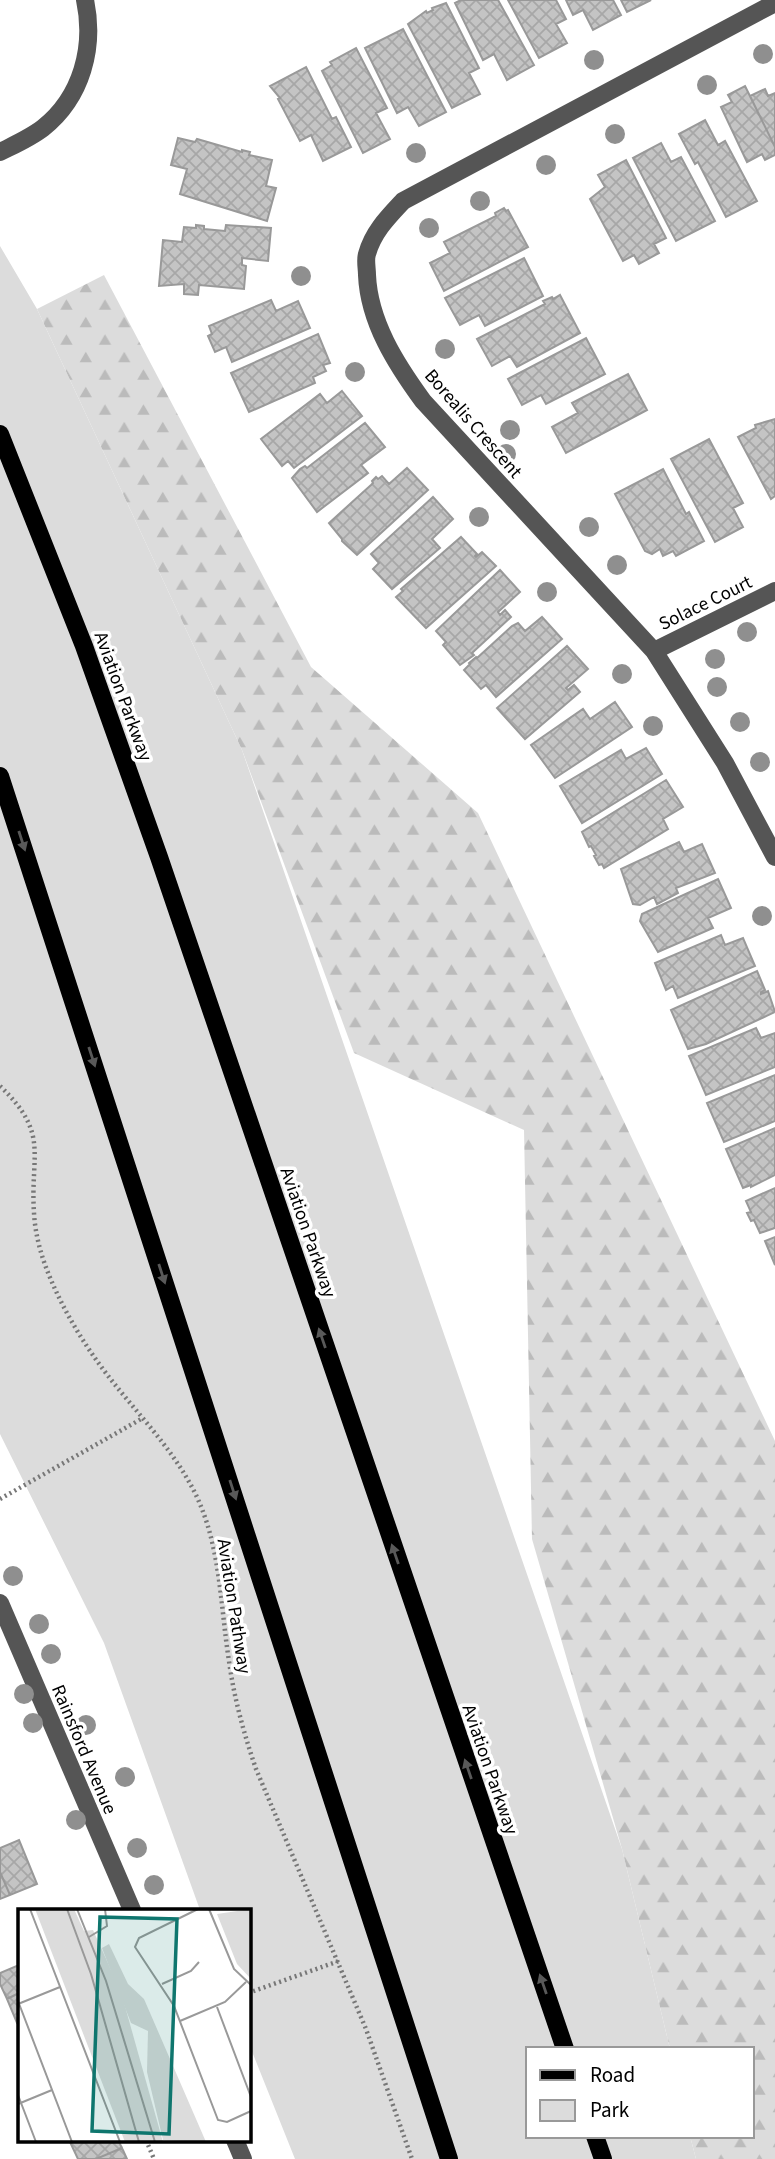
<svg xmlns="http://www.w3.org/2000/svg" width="775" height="2159" viewBox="0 0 775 2159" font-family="'Source Sans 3',sans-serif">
<defs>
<pattern id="forest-firs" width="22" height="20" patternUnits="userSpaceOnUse" patternTransform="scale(1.75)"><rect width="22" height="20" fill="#dcdcdc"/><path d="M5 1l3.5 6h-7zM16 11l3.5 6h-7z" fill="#bbb"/></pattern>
<pattern id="building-cross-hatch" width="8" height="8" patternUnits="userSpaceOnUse" patternTransform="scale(1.75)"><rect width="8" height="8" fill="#c4c4c4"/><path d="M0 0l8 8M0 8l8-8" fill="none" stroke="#a7a7a7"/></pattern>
</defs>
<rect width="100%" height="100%" fill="#fff"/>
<!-- green -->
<path fill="#dcdcdc" d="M0,246L37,309L242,750L622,1849L670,2049H528V2136H690L696,2159H295L249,2044L248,1910H200L104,1643L0,1434Z"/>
<!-- forest -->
<path fill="url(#forest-firs)" d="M104,275L311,667L478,813L775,1441V2159H696L690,2136H752V2049H670L622,1849L532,1539L524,1130L354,1053L242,750L37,309Z"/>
<!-- building -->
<path fill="url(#building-cross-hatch)" stroke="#999" stroke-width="2" d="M461,0H498L534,65L507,80L494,54L483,60L455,3Z
M508,0H556L566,19L556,24L567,43L539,58Z
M566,0H613L621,15L593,30L583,10L573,15Z
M621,0H651L627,12Z
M446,3L479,68L469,73L480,94L452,108L408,24L426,11L427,13L433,10L432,8Z
M403,29L446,112L419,126L408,107L397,113L365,48Z
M356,48L387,108L376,113L390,139L363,153L322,71L332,65L330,62Z
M306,67L332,119L336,117L351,147L323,161L311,135L300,141L278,99L280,98L270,86Z
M745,86L775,147V155L765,160L762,154L747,162L721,107L732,102L728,95Z
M765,89L768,96L775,93V147L750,96Z
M705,120L718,145L725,141L757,201L726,217L698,162L695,164L679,134Z
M178,138L195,142L197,139L242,152V150L250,152L249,155L272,160L266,186L276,188L267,221L180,194L187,169L171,165Z
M661,143L671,162L681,157L715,221L676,241L633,158Z
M626,160L666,238L654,244L659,253L639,264L634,255L623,261L590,199L605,187L598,175Z
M504,208L506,211L508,210L528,247L444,291L430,263L450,253L444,242L496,216L495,213Z
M196,225L204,226V229L225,231L226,225L271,228L268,261L242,258V265L246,266L244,289L199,285L198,295L184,294V284L159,286L163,240L182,242L184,227L196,228Z
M524,258L543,296L485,326L479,315L460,325L445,298Z
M560,295L580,333L517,367L510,356L492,366L477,339L545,304L543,301L552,297L553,299Z
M271,300L276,311L298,301L310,328L232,362L226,347L215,352L208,336L212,334L209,326Z
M318,334L330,363L323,365L326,371L313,377L315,383L249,412L231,373Z
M586,338L605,374L546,404L541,395L522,405L508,379Z
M628,374L647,410L566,453L552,427L578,413L572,403Z
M342,391L362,416L294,468L288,461L282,466L261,439L320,394L327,403Z
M775,419V496L771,499L738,437L756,428L755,425Z
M365,423L385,447L361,465L368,473L317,512L292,478L300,469L305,466L307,468Z
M709,439L743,503L733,508L743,527L715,542L671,459Z
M407,468L428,490L357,555L342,541V539L329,523L371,485L373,483L372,481L376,477L378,479L382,476L389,484Z
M663,469L686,514L689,512L704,541L676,556L673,551L663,556L660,549L652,554L645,551L615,494Z
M433,497L453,519L432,539L440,548L392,589L373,569L379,563L371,554Z
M461,537L477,554L475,556L476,557L482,552L496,566L426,628L396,597L403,591L401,589Z
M500,570L520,592L498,612L500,615L505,610L511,617L472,653L474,655L460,665L443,645L446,642L436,631Z
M542,617L562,639L496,697L486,685L481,689L464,670L470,664L469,663L476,657L477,658L512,626L518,623L525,631Z
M567,646L588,669L566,688L568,690L574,685L580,692L525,739L497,708Z
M615,702L632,727L555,778L531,745L583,709L590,719Z
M646,748L662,774L582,823L560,786L621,750L626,759Z
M666,780L683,807L663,819L668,829L604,868L602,864L599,865L594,856L596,855L591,846L589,847L582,832Z
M679,842L684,852L702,844L715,873L676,888L678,893L657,904L654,897L640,905L633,904L621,869Z
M718,879L731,908L708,918L713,928L658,952L640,921L642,914Z
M721,935L725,945L743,938L755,966L678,998L673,986L666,990L655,963Z
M757,971L765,990L761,992V994L768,991L775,1012L706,1044L688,1049L671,1010Z
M756,1028L761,1038L775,1033V1067L706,1095L689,1056Z
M775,1075V1121L724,1142L707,1103Z
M775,1128V1175L751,1187V1185L743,1188L726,1149Z
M775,1188V1228L760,1233L754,1220L751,1221L747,1213L751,1212L746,1201Z
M775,1237V1265L765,1241Z
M19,1840L37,1884L10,1895L0,1872V1848Z
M0,1872L10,1895L0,1899Z
M19,1965V1993L7,1999L0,1984V1973Z
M19,1993V2022L17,2023L7,1999Z
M75,2140H118L122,2148L96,2159H78L70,2142Z
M122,2148L127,2159H96Z"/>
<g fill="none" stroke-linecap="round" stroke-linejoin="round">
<!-- path -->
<path stroke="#777" stroke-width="4.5" stroke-dasharray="2 3.5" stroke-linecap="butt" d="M0,1086C50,1134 30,1153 34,1213C35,1232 40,1252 47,1270C64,1314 91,1356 121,1392C148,1425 177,1456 196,1495C221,1548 220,1604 229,1661C234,1698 244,1734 256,1769L366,2029L412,2159
M0,1499L143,1418
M248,1993L339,1961
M146,2140L154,2159"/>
<!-- minor -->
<path stroke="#555" stroke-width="18" d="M775,3L403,201C388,217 373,232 367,254C365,260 367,268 367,275C369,322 396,364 423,401L654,651L725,763L775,857
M0,152C14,145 30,138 43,128C82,97 95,47 85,0
M654,651L775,591
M0,1603L132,1910
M235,2140L243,2159"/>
<!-- major -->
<path stroke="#000" stroke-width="18" d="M0,434L84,646L159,857L565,2049
M0,776L449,2159
M595,2136L603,2159"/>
</g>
<!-- trees -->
<g fill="#8f8f8f">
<circle cx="763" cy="54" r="10"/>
<circle cx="594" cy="60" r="10"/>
<circle cx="707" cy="85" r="10"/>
<circle cx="615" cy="134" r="10"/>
<circle cx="416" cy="153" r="10"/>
<circle cx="546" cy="165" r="10"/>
<circle cx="480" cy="201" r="10"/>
<circle cx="429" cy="228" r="10"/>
<circle cx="301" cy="276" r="10"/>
<circle cx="445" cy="349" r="10"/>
<circle cx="355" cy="372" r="10"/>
<circle cx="510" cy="430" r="10"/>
<circle cx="506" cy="454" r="10"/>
<circle cx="479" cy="517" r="10"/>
<circle cx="589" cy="527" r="10"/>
<circle cx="617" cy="565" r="10"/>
<circle cx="547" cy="592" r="10"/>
<circle cx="747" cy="632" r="10"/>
<circle cx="715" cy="659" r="10"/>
<circle cx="622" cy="674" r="10"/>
<circle cx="717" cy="687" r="10"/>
<circle cx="740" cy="722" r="10"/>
<circle cx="653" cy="726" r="10"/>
<circle cx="760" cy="762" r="10"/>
<circle cx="762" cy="916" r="10"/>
<circle cx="13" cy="1576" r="10"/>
<circle cx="39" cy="1624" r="10"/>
<circle cx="51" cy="1654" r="10"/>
<circle cx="24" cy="1694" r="10"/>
<circle cx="33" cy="1723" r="10"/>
<circle cx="86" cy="1725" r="10"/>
<circle cx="125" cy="1777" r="10"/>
<circle cx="76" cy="1820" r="10"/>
<circle cx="137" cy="1848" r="10"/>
<circle cx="154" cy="1885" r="10"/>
</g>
<!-- one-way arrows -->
<defs><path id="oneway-solid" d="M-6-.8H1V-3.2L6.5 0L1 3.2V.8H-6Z" transform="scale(1.75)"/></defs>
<g fill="#595959">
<use href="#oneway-solid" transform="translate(22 841) rotate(72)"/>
<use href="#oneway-solid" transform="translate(92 1057) rotate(72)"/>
<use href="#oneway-solid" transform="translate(162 1274) rotate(72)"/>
<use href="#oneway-solid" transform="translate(322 1338) rotate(-109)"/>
<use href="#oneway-solid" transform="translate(233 1490) rotate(72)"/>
<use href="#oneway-solid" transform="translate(395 1554) rotate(-109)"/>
<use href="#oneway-solid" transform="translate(468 1769) rotate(-109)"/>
<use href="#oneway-solid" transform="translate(543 1984) rotate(-109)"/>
</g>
<g text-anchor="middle" stroke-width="7" stroke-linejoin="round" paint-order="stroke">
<!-- street labels -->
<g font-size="19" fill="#000" stroke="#fff">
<text transform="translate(474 423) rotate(49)" y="7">Borealis Crescent</text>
<text transform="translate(705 602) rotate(-26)" y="7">Solace Court</text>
<text transform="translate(124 696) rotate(70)" y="7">Aviation Parkway</text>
<text transform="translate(309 1232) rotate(71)" y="7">Aviation Parkway</text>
<text transform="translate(235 1606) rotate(81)" y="7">Aviation Pathway</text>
<text transform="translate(85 1749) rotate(67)" y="7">Rainsford Avenue</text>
<text transform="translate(491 1769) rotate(71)" y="7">Aviation Parkway</text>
</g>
</g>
<!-- overview -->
<g transform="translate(18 1909)">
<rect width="233" height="233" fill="#fff"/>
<path d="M17,0H56L66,22L75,21L103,83L145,233H107ZM233,0V70L219,55L199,5Z" fill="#dcdcdc"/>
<path d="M91,35L110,75L126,90L188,233L145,231L129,163L130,122L113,114L84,39Z" fill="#dcdcdc"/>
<path fill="none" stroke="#999" stroke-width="2" d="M12,0L102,233M49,0L73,65L121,233M59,0L88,72L137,233M180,0L121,29L117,38L156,97L200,211L209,213L233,202M191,0L216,60L233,76M71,28L89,17L87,0M144,75L173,62L181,53M0,92L54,233M0,95L42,78M199,98L233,188M162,112L207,93L228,73M0,186L18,233M0,195L34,181"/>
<path fill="#0f766e" fill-opacity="0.15" stroke="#0f766e" stroke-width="3.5" d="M82,8L159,10L151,225L74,222Z"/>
<rect width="233" height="233" fill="none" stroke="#000" stroke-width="3.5"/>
</g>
<!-- legend -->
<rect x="526" y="2047" width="228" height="91" fill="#ffffff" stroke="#999999" stroke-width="2"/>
<rect x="540" y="2070" width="35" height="10" fill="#000000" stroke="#999999" stroke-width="2"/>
<text x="590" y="2082" font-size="21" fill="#000000">Road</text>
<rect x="540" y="2100" width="35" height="21" fill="#dcdcdc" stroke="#999999" stroke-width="2"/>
<text x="590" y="2117" font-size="21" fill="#000000">Park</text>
</svg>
